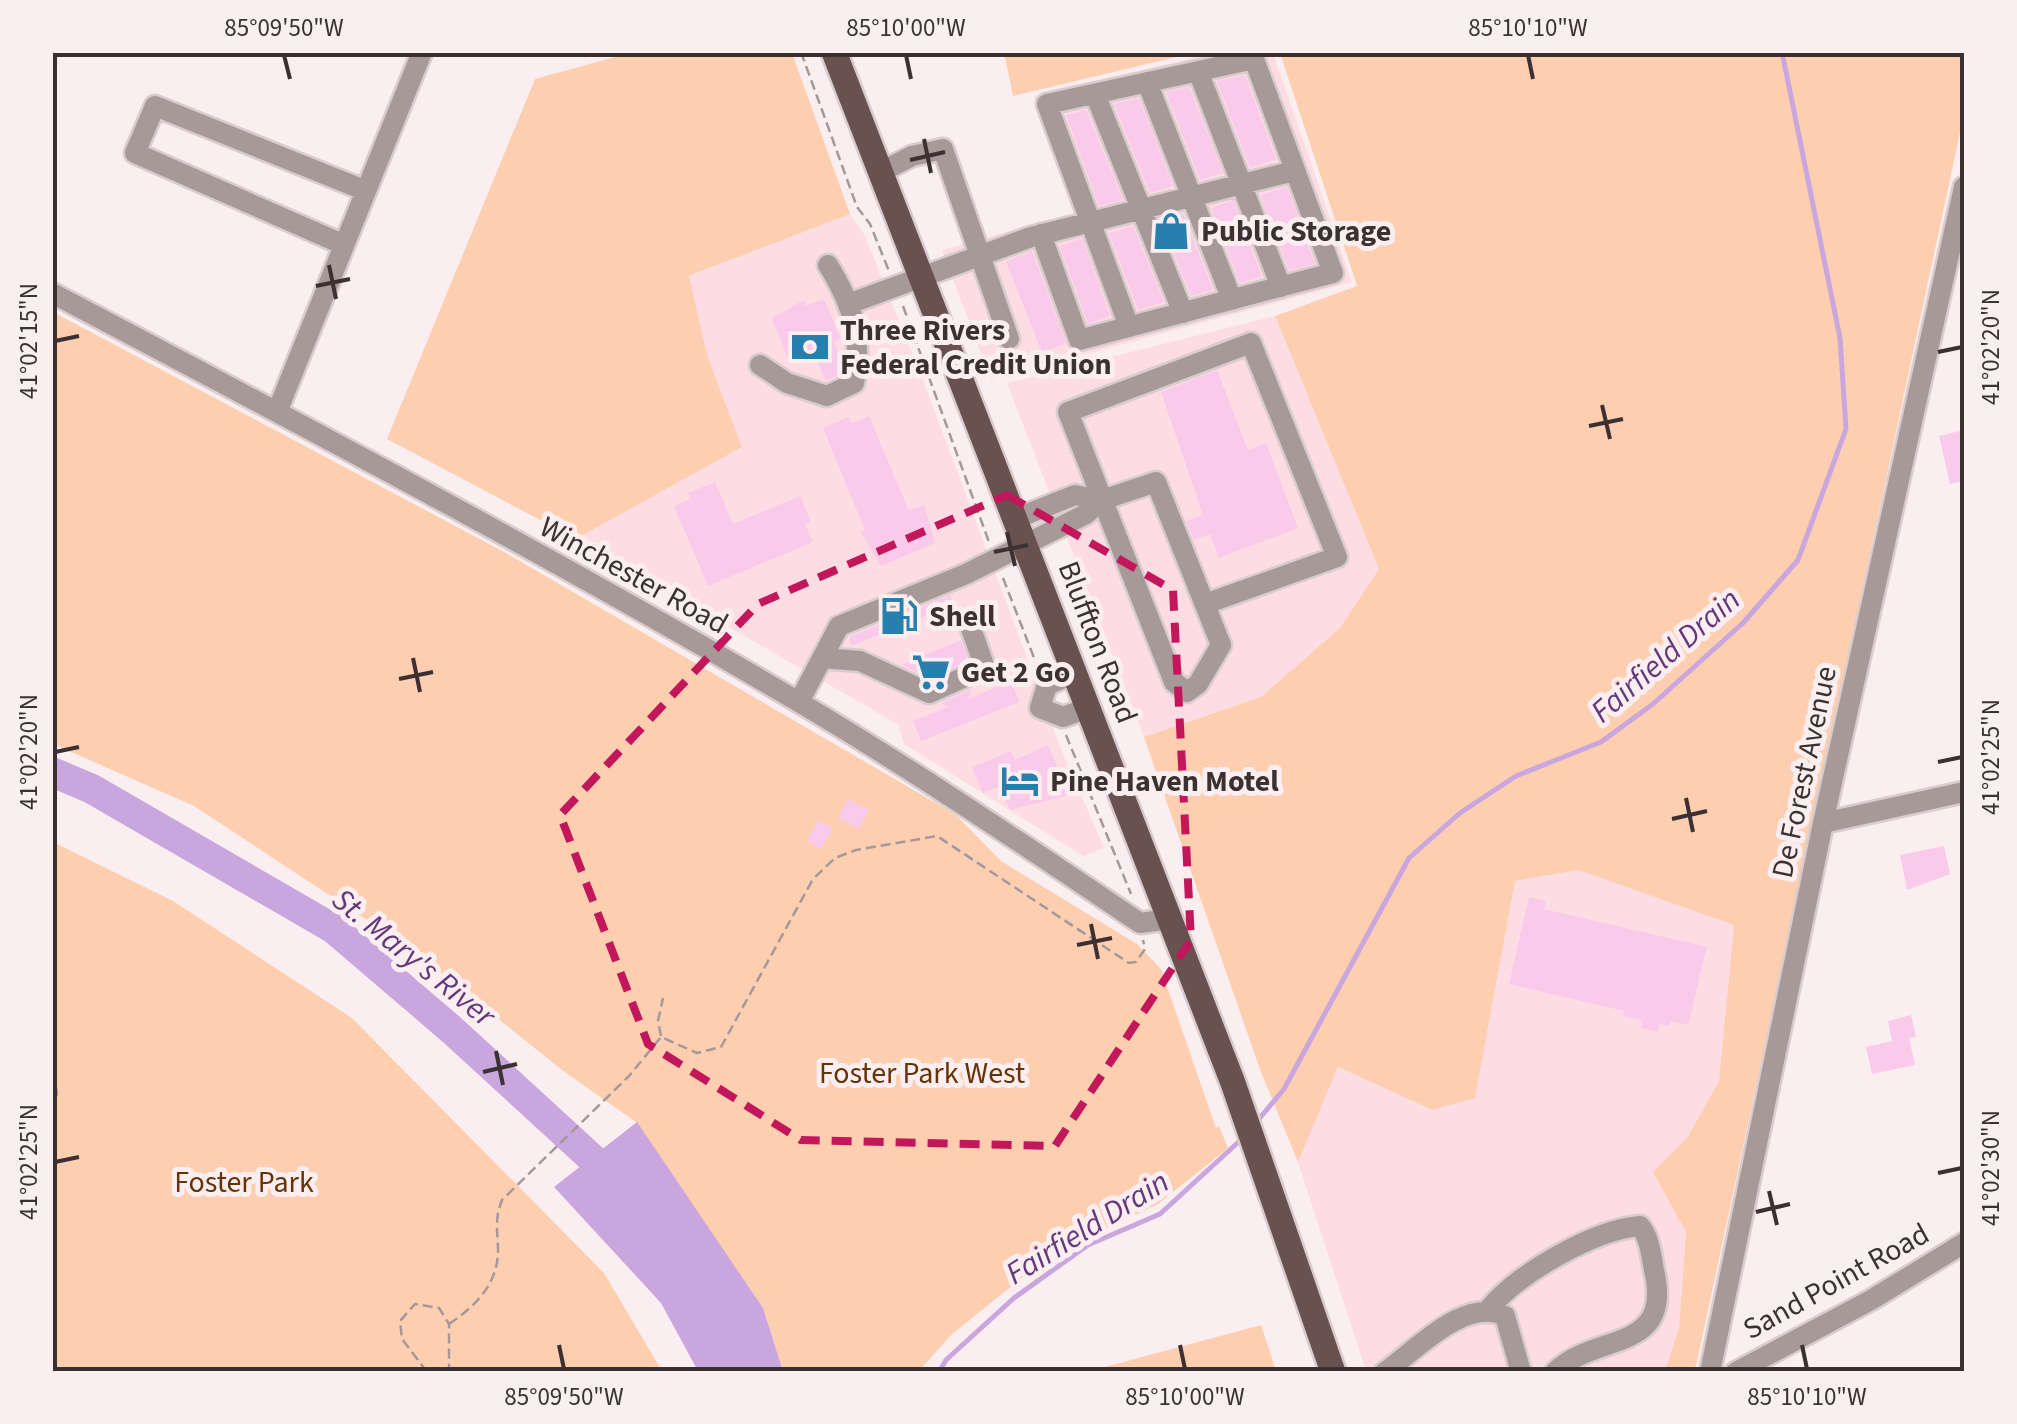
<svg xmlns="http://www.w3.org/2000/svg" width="2017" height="1424" viewBox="0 0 2017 1424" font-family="'Source Sans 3',sans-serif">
<rect width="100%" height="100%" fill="#fbeef0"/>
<!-- built -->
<path fill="#fddce3" d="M1213,53H1273L1352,282L991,380L942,250L1074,213L1034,96Z
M850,214L865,236L923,380L1061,749L1104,848L1083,856L904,744L899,725L576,539L742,447L707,355L688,277Z
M1275,316L1379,569L1340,628L1261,697L1144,737L1007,383Z
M1578,870L1734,925L1719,1081L1687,1138L1653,1172L1686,1231L1679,1328L1665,1371H1366L1298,1162L1338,1067L1431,1110L1475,1098L1515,881Z"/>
<!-- green -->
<path fill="#fdcfb0" d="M633,52L792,53L850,214L689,276L707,355L742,447L576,539L387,439L535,79Z
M1004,52H1193V53L1013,96Z
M1280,53H1964V114L1695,1371H1665L1679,1328L1686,1232L1653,1172L1687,1138L1719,1081L1734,925L1578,870L1515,881L1475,1098L1432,1110L1338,1067L1298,1162L1261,1072L1144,737L1261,697L1340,628L1379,569L1275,316L1357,286Z
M53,312L504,552L955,814L1001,861L1137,944L1161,969L1216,1128L1219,1126L1228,1148L1158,1204L1095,1234L1023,1277L951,1335L919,1371H783L763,1308L636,1122L562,1070L411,949L194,806L53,744Z
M53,842L173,901L352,1018L604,1273L662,1371H53Z
M1261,1325L1276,1371H1090Z"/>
<!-- water -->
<path fill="#c9a6dd" d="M637,1122L763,1308L783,1371H698L661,1303L554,1187Z"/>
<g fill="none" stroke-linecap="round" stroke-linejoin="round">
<!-- stream -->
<path stroke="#c9a6dd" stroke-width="5" d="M1254,1125L1284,1089L1409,858L1460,813L1516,776L1601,742L1653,704L1743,623L1798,560L1846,429L1840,338L1782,52
M939,1372L946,1360L1014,1298L1088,1245L1160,1214L1244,1137"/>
<!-- river -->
<path stroke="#c9a6dd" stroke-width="30" d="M52,772L92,789L334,929L452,1030L621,1185"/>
</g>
<!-- building -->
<path fill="#facaeb" d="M1245,75L1276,159L1250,168L1217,81Z
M1189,87L1223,173L1200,180L1166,92Z
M1139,98L1173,186L1150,193L1114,104Z
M1086,110L1123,200L1099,206L1066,115Z
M1287,187L1315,264L1289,270L1260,195Z
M1233,200L1262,277L1240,283L1211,208Z
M1183,213L1213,290L1191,296L1161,221Z
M1133,226L1164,302L1138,310L1109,233Z
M1082,238L1110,316L1088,324L1060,246Z
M1032,251L1066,343L1042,353L1006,261Z
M824,299L841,339L834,342L843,364L841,374L826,381L813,352L789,361L772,318L804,300L806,306Z
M1217,370L1248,450L1266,443L1298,528L1219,558L1210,534L1194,540L1186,521L1203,515L1161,392Z
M869,416L909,511L924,505L935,543L881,566L861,532L865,530L823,428L849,417L852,423Z
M1964,430V481L1950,484L1939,436Z
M715,482L733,524L800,496L811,522L805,524L813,542L708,586L674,506L691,499L688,493Z
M950,595L954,604L852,646L849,637Z
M961,640L968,661L929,678L902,665Z
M1011,681L1019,702L921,741L913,721L948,707L941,703L972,689L968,699Z
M1048,745L1069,795L1010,810L1000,786L983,793L972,767L1011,751L1015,760Z
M848,799L869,810L859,829L838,818Z
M818,820L833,828L821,849L807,841Z
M1944,846L1950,874L1907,890L1900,855Z
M1529,897L1546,901L1544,909L1707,947L1688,1025L1670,1021L1669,1026L1660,1024L1658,1032L1641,1028L1643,1020L1623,1016L1624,1011L1509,984Z
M1911,1015L1916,1037L1909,1038L1915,1065L1872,1074L1866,1047L1892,1041L1888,1021Z"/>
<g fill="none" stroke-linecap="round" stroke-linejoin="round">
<!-- minor casing -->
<g stroke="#d9ccce" stroke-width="25">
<path id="minor" d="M1198,71L1281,287
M1147,82L1232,300
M1095,94L1183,313
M879,173L912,156L943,149L1009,339
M1041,234L1079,340C1163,318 1248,295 1333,273L1254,59L1047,104L1129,327
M342,244L135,153L155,106L364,190
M52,293C302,425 553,557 797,701C914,770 1027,847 1140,923L1171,919
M851,303L1031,237L1294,171
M760,365L787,383L827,396L854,383C863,336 852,304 828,265
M277,412L422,52
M1102,500L1156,482L1221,645L1198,684L1187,692L1174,682L1068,412L1251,343L1337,557L1205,604
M822,658L860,661L929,693L985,668L968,620
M1075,673L1047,685L1040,708L1063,717L1088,708
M799,702L839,626L966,574L1086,514L1102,500L1075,495L1015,519
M1823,823L1964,792
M1488,1310C1517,1274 1593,1230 1640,1226C1650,1238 1651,1255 1654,1270C1674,1354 1595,1332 1555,1372
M1385,1372C1415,1351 1465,1296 1505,1316L1521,1372
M1710,1372L1823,823L1964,187
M1736,1372L1871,1300L1964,1243"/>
</g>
<!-- major casing -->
<g stroke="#d9ccce" stroke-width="30">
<path id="major" d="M834,52L1233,1083L1333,1372"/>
</g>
<!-- path -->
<path stroke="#a5989b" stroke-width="2.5" stroke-dasharray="10 5" stroke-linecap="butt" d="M801,52L857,207L870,224L889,271
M903,306L989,542
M1003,578L1038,668
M1066,735L1131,894
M661,1036L658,1021L663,998
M52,1071L57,1093L52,1119
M449,1324C477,1305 499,1283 498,1247C497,1228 495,1218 502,1200L629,1076L661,1037L697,1053L721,1047L813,879L835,858L856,850L937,836L1129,963L1136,962L1145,949L1143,940
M427,1372L402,1339L400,1321L415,1304L439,1308L449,1324V1372"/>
<!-- minor -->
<use href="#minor" stroke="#a79997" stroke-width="20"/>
<!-- major -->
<use href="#major" stroke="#68514e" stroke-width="25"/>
</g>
<!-- marked area -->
<path fill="none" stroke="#c2185b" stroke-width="8" stroke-dasharray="20 12" stroke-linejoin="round" d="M1007,495L1173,590L1191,940L1055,1146L801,1140L648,1044L560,815L758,604Z"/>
<!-- ticks -->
<path fill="none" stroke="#3c3033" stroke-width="4" d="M284,55L290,79M906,55L911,79M1528,55L1533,79M924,139L931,173M910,160L945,152M329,265L336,299M316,286L350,279M55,341L79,336M1938,352L1962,347M1602,405L1610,439M1589,426L1623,419M1007,532L1015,566M994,552L1028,545M413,658L420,692M399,679L433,672M55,752L79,747M1938,762L1962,757M1686,798L1693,832M1672,819L1707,811M1091,924L1098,959M1077,945L1112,938M496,1051L503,1085M483,1072L517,1064M55,1162L79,1157M1938,1173L1962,1168M1769,1191L1777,1225M1756,1212L1790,1204M559,1345L564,1369M1180,1345L1185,1369M1802,1345L1807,1369"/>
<!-- icons -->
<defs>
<g id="shop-bare" transform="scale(3)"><path d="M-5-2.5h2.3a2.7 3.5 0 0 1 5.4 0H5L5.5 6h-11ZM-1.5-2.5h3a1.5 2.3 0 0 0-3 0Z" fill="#277fae" stroke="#fbeef0" stroke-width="2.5" paint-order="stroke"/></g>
<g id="bank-bare" transform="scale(3)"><path d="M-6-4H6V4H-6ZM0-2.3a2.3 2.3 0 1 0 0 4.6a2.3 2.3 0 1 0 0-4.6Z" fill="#277fae" stroke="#fbeef0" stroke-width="2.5" paint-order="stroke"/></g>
<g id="fuel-bare" transform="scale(3)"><path d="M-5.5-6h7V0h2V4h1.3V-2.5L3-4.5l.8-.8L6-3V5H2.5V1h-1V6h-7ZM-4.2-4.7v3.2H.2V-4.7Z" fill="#277fae" stroke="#fbeef0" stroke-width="2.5" paint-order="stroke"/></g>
<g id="supermarket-bare" transform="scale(3)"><path d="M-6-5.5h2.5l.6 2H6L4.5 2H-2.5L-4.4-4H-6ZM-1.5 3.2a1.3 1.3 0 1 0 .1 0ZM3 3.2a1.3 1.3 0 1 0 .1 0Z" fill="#277fae" stroke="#fbeef0" stroke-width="2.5" paint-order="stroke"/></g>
<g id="hotel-bare" transform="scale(3)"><path d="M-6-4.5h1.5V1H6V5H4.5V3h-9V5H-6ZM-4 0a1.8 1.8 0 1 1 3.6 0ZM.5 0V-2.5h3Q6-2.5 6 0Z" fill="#277fae" stroke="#fbeef0" stroke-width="2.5" paint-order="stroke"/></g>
</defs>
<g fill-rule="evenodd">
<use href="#shop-bare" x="1171" y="231"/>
<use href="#bank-bare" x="810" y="347"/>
<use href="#fuel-bare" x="899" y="616"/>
<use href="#supermarket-bare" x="931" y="672"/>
<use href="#hotel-bare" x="1020" y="781"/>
</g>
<g text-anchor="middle" stroke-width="10" stroke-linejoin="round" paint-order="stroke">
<!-- poi labels -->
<g font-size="30" font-weight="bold" fill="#3c3033" stroke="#fbeef0" text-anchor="start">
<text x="1201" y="241">Public Storage</text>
<text x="840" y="340">Three Rivers<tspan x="840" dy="34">Federal Credit Union</tspan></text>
<text x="929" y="626">Shell</text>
<text x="961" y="682">Get 2 Go</text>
<text x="1050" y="791">Pine Haven Motel</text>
</g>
<!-- street labels -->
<g font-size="30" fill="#3c3033" stroke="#fbeef0">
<text transform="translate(634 575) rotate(29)" y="10">Winchester Road</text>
<text transform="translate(1098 642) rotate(69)" y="10">Bluffton Road</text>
<text transform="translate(1804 772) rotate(-78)" y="10">De Forest Avenue</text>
<text transform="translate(1836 1281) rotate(-29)" y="10">Sand Point Road</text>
</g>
<!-- park labels -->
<g font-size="30" fill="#673305" stroke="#fbeef0">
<text x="922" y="1083">Foster Park West</text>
<text x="244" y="1192">Foster Park</text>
</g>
<!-- water labels -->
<g font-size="32" font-style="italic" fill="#64397b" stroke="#fbeef0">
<text transform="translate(1665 655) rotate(-41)" y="11">Fairfield Drain</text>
<text transform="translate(414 957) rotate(39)" y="11">St. Mary's River</text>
<text transform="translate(1087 1227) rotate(-32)" y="11">Fairfield Drain</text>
</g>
</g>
<!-- border -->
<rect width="2017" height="1424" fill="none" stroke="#fbeef0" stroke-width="110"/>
<rect x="55" y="55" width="1907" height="1314" fill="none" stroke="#3c3033" stroke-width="4"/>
<g font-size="25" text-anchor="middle" fill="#3c3033">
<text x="284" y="36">85°09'50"W</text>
<text x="906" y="36">85°10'00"W</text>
<text x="1528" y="36">85°10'10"W</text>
<text transform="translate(28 341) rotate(-90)" y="9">41°02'15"N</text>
<text transform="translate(1990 347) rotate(-90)" y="9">41°02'20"N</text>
<text transform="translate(28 752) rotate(-90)" y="9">41°02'20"N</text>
<text transform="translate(1990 757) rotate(-90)" y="9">41°02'25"N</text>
<text transform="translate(28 1162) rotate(-90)" y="9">41°02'25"N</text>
<text transform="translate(1990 1168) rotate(-90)" y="9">41°02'30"N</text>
<text x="564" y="1405">85°09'50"W</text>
<text x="1185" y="1405">85°10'00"W</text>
<text x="1807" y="1405">85°10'10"W</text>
</g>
</svg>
